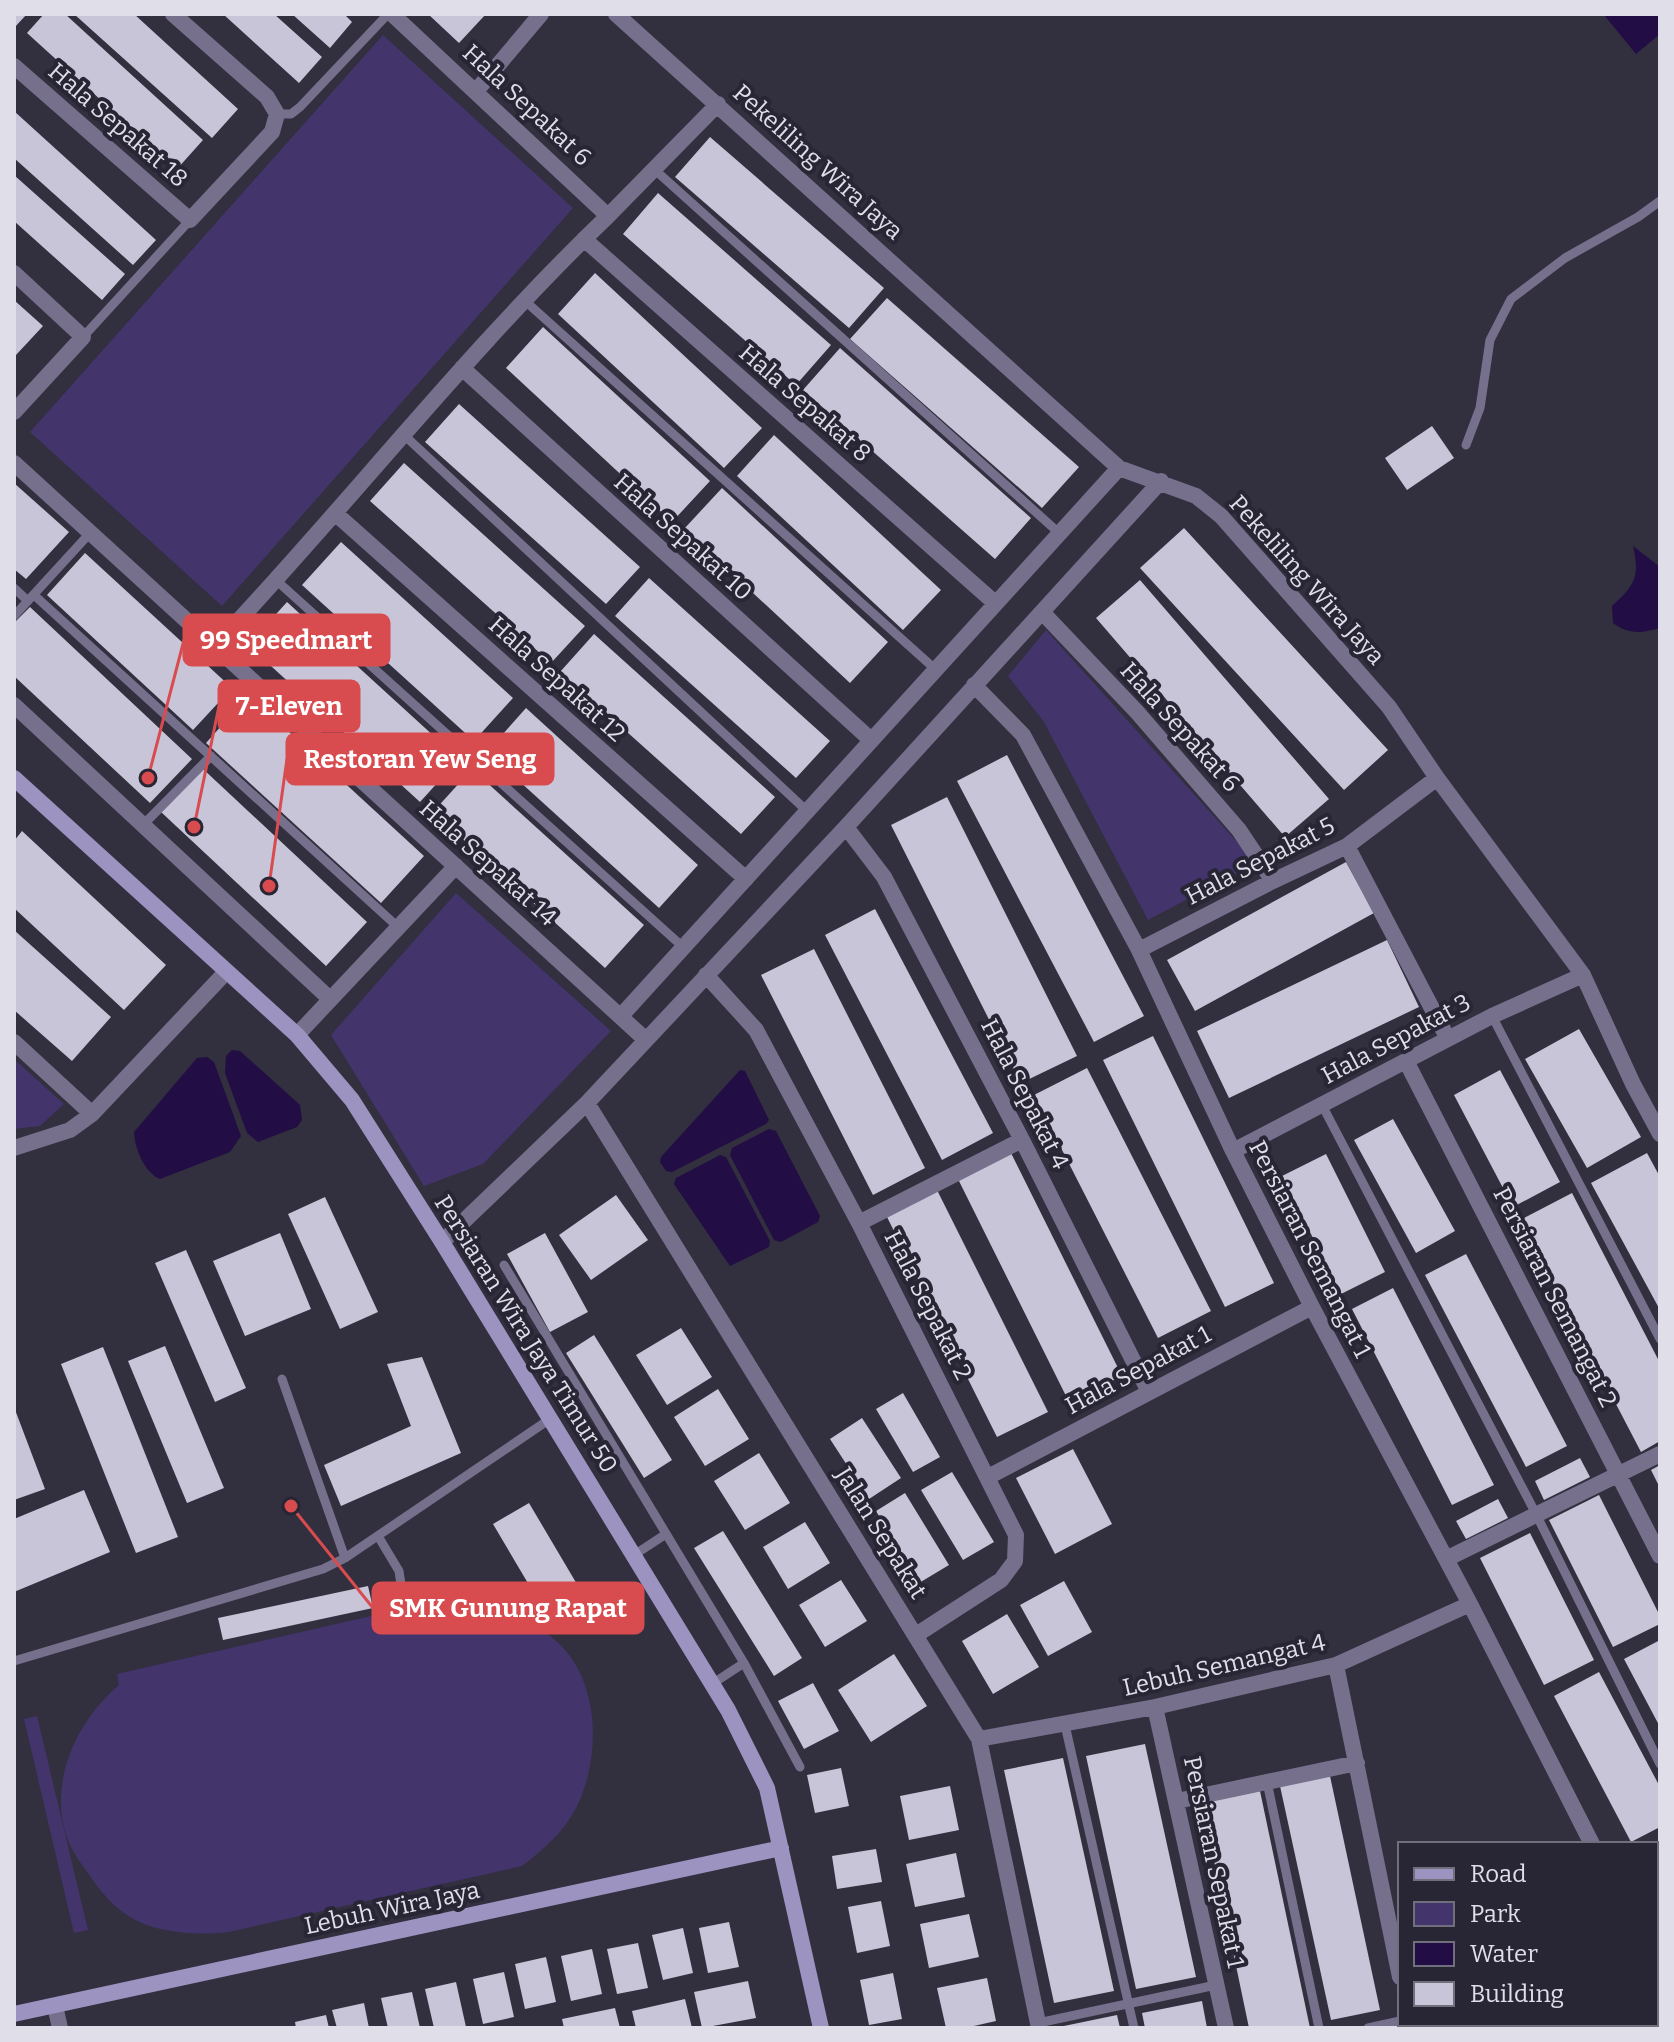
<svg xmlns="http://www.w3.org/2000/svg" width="1674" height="2042" viewBox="0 0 1674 2042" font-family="Bitter,serif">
<rect width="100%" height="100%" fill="#322f3f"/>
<!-- green -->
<path fill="#44346c" d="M383,35L573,208L222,606L30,432Z
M1046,630L1256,863L1148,920L1044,722L1008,676Z
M456,893L611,1031L483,1164L424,1186L331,1035Z
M14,1059L64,1104L40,1126L14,1129Z
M511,1584L518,1613C536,1626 556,1637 570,1656C600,1697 599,1763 576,1808C564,1832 543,1850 522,1866L229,1932C200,1935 172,1934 144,1924C120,1914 104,1897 90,1876C83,1866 75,1856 70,1845C45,1788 75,1722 119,1685L117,1674Z
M37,1716L88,1930L74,1933L24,1719Z"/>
<!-- water -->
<path fill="#220d45" d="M1660,14V34L1636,54L1604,15Z
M1633,546L1660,567V628C1642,633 1629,635 1613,623L1612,606C1635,585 1640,577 1633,546Z
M232,1050L240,1051L300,1105L302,1120L297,1127L258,1142L247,1133L225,1073L226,1056Z
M207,1057L214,1062L241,1136L230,1152L160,1179C144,1172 135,1149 134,1132L197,1058Z
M740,1070L745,1071L769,1120L766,1124L672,1172L666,1171L660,1162L661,1157Z
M769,1129L776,1131L820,1216L818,1222L781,1242L774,1240L730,1155L732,1148Z
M720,1155L726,1157L770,1241L769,1247L730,1266L674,1184L676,1178Z"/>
<!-- building -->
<path fill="#c9c5d9" d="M14,14H27L14,28Z
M44,14H65L203,140L177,169L27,33Z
M74,14H134L238,109L212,138Z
M223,14H274L322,57L299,83Z
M292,14H344L352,22L330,48Z
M428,14H486L459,43Z
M14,111L156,240L133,265L14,158Z
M710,137L884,288L849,328L675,177Z
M14,175L125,274L102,300L14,221Z
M658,193L831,345L796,385L623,234Z
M595,273L762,428L724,468L558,314Z
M887,298L1079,467L1042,508L850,339Z
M14,300L43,326L16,355L14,354Z
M543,327L710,481L672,522L506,368Z
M840,348L1031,518L995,559L803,390Z
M459,404L640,567L606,604L425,442Z
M1432,426L1454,458L1407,490L1385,458Z
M774,435L941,590L903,630L737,476Z
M404,463L585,626L551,663L370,501Z
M14,483L69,532L26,579L14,569Z
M722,488L888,642L850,683L684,529Z
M1184,528L1388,750L1344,790L1140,568Z
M341,542L513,698L474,741L302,585Z
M85,553L232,688L193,730L47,595Z
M649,578L830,741L796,778L615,616Z
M1140,580L1329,799L1285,837L1096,618Z
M287,602L459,759L420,802L248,645Z
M30,607L192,759L150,803L14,676V623Z
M594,634L775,797L741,834L560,672Z
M249,695L424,856L381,903L206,743Z
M526,708L698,865L659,908L487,752Z
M1007,755L1144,1016L1094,1042L957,781Z
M202,768L367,922L326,966L161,812Z
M472,769L644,925L605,968L433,812Z
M947,797L1077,1056L1021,1083L891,825Z
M22,831L166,965L124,1010L14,908V841Z
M1346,862L1374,913L1195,1011L1167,960Z
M875,909L993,1133L942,1160L825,935Z
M14,930L111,1017L72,1061L14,1010Z
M1387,940L1419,1007L1229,1098L1197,1031Z
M814,949L925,1168L873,1195L761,975Z
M1579,1029L1641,1137L1587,1168L1525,1059Z
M1153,1036L1274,1283L1225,1307L1103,1060Z
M1087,1068L1211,1311L1158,1338L1034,1095Z
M1500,1070L1560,1182L1513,1207L1454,1095Z
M1393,1119L1455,1231L1416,1253L1354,1140Z
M1011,1153L1122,1376L1069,1402L958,1179Z
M1647,1153L1660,1177V1310L1591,1183Z
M1326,1154L1385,1272L1341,1294L1282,1176Z
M936,1188L1048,1412L997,1437L885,1213Z
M1572,1193L1660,1363V1441L1641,1452L1520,1220Z
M616,1195L648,1240L591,1280L559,1235Z
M325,1197L378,1312L340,1329L288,1214Z
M280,1233L311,1309L245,1336L213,1261Z
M545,1233L588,1312L550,1332L507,1254Z
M186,1250L246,1388L215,1402L155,1263Z
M1466,1254L1567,1446L1526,1467L1425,1275Z
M1393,1288L1494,1485L1452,1505L1352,1309Z
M681,1328L712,1377L667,1405L636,1355Z
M594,1335L672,1460L644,1478L566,1353Z
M165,1346L224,1488L187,1503L128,1361Z
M103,1347L178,1537L136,1553L61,1364Z
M422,1357L461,1453L341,1506L324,1465L411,1426L387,1364Z
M718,1389L749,1439L705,1466L674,1417Z
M903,1393L940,1457L913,1472L876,1409Z
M14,1407L45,1489L14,1500Z
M862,1418L901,1478L869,1499L830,1439Z
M1073,1449L1112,1524L1055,1554L1016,1478Z
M759,1453L790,1503L745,1530L714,1481Z
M1580,1458L1590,1477L1544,1500L1535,1481Z
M1660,1465V1488L1651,1470Z
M952,1472L994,1542L963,1560L921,1490Z
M84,1490L110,1552L14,1592V1519Z
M905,1493L949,1565L919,1583L876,1511Z
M1599,1495L1660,1616V1624L1613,1647L1549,1520Z
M1498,1499L1508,1518L1466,1539L1456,1521Z
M529,1503L581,1591L545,1612L493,1524Z
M805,1522L830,1563L788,1589L763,1547Z
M723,1531L802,1658L774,1676L694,1548Z
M1530,1533L1594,1660L1544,1685L1480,1558Z
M841,1580L867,1621L825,1647L799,1605Z
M1064,1581L1092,1632L1048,1656L1020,1605Z
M368,1586L373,1608L223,1640L218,1618Z
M1007,1614L1039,1667L993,1694L962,1641Z
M1660,1640V1727L1624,1659Z
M894,1654L927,1706L871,1742L838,1690Z
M1599,1672L1660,1787V1827L1631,1842L1554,1696Z
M813,1683L839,1731L804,1749L778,1701Z
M1145,1744L1196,1977L1136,1989L1086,1756Z
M1063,1758L1114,1991L1054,2003L1004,1770Z
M841,1768L849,1806L815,1813L807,1775Z
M1330,1776L1380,2010L1331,2020L1280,1786Z
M950,1786L959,1830L909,1840L900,1796Z
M1260,1791L1310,2028H1249L1202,1803Z
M876,1849L882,1882L837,1889L832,1856Z
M956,1853L965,1897L915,1907L906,1864Z
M881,1901L890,1946L857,1953L848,1907Z
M969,1914L979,1957L929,1968L920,1924Z
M729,1922L739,1967L708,1973L699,1928Z
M683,1928L693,1973L663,1980L652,1935Z
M638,1943L648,1988L617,1994L607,1949Z
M592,1949L602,1994L571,2001L561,1956Z
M546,1957L556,2002L525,2009L515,1964Z
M504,1972L514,2017L483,2024L473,1979Z
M893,1973L902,2019L869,2025L860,1980Z
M987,1978L996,2021L965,2028H946L937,1988Z
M748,1981L756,2018L702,2028L694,1992Z
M456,1982L466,2027L434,2028L425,1989Z
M412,1992L420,2028H388L381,1998Z
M685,1999L692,2028H636L632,2011Z
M1202,2001L1207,2028H1145L1142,2013Z
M364,2003L369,2028H337L332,2010Z
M615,2008L620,2028H564L562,2019Z
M326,2015L329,2028H296L295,2022Z
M1117,2015L1120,2028H1059V2027Z"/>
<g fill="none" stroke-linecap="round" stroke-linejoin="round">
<!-- lane -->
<path stroke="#76708c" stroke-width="9" d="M277,114H291L300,107L388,14
M655,170L1059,533
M524,300L935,669
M83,337L190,220
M404,435L807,811
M1466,445L1480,408L1490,340L1511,299L1565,258L1638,217L1660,201
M277,581L683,947
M14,588L28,601
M34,595L399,928
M14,616L90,533
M143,825L211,756
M1492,1016L1660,1339
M1322,1105L1536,1514L1660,1764
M504,1265L744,1663L800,1767
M282,1379L345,1558
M378,1536L399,1571L402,1591
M634,1555L666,1534
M14,1661L323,1569L345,1558L550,1419
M712,1684L744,1663
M1065,1725L1134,2028
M1267,1782L1319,2028
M1038,2023L1216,1985
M1368,2028L1400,2021"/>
<!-- street -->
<path stroke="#76708c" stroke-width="16" d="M616,14L1119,468L1196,496L1221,516L1389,707L1437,778L1583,975L1633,1084L1660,1134
M14,66L190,220L272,132L277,114L267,97L173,14
M477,90L541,14
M608,216L718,104
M584,239L995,603
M14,273L83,337L14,412
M462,368L871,740
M14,463L646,1040
M336,514L746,879
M1043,613L1137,712L1239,830L1273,881
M215,646C348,505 468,350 608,216L392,14
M974,685L1023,735L1139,950L1233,1151L1312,1307L1470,1604L1592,1844
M14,705L330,999
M846,827L884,877L1022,1140L1149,1392
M1347,846L1448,1039
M1139,950L1273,881L1347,846L1437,778
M706,975L756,1030L859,1223L1016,1535L1015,1561L1001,1580L916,1635
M621,1016L1119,468
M297,1035L456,866
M14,1042L92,1114
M1406,1061L1660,1556
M587,1103L979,1739L1039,2028
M14,1148L70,1130L92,1114L226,972
M1233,1151L1492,1016L1583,975
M859,1223L1022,1140
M442,1242L587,1103L846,827L1161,481
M988,1477L1312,1307
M1446,1559L1660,1454
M1336,1665L1400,1977
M1155,1707L1226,2028
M979,1739L1155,1707L1336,1665L1470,1604
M1177,1801L1357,1763
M1656,1877L1660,1875
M1656,1991L1660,1989
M55,2006L60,2028
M1409,2024L1410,2028
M1576,2028L1585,2024"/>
<!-- secondary -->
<path stroke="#9c93c0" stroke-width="16" d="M14,778L297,1035L352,1100L442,1242L728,1710L767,1788L821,2028
M14,2014L781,1848"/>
</g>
<g text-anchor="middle" stroke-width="8" stroke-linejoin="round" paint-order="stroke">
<!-- street labels -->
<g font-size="24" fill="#e0dee9" stroke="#282535">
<text transform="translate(527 105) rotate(43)" y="8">Hala Sepakat 6</text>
<text transform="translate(118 125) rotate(41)" y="8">Hala Sepakat 18</text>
<text transform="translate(818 162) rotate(42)" y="8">Pekeliling Wira Jaya</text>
<text transform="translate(805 403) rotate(41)" y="8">Hala Sepakat 8</text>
<text transform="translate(683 537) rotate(42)" y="8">Hala Sepakat 10</text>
<text transform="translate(1307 580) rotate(48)" y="8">Pekeliling Wira Jaya</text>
<text transform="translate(557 679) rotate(42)" y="8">Hala Sepakat 12</text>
<text transform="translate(1180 727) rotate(48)" y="8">Hala Sepakat 6</text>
<text transform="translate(1260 861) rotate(-27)" y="8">Hala Sepakat 5</text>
<text transform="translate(488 863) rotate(42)" y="8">Hala Sepakat 14</text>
<text transform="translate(1396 1039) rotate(-28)" y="8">Hala Sepakat 3</text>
<text transform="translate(1025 1094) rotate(63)" y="8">Hala Sepakat 4</text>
<text transform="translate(1310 1249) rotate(63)" y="8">Persiaran Semangat 1</text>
<text transform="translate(1555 1297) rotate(63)" y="8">Persiaran Semangat 2</text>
<text transform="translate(928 1305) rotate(63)" y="8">Hala Sepakat 2</text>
<text transform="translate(526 1334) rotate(58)" y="8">Persiaran Wira Jaya Timur 50</text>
<text transform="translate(1138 1370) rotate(-28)" y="8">Hala Sepakat 1</text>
<text transform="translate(881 1533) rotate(58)" y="8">Jalan Sepakat</text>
<text transform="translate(1224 1665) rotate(-13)" y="8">Lebuh Semangat 4</text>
<text transform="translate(1214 1862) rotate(78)" y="8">Persiaran Sepakat 1</text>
<text transform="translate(392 1908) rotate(-12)" y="8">Lebuh Wira Jaya</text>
</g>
</g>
<!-- callouts -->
<path fill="none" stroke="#d84c4f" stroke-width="3" d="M148 778L184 640M194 827L219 706M269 886L287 759M291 1506L373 1608"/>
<g fill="#d84c4f" stroke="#282535" stroke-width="3">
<circle cx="148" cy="778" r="8"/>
<circle cx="194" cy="827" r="8"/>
<circle cx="269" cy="886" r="8"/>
<circle cx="291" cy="1506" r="8"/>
</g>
<g fill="#d84c4f" stroke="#d84c4f" stroke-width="3">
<rect x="184" y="615" width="205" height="50" rx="8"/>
<rect x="219" y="681" width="140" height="50" rx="8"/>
<rect x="287" y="734" width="266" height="50" rx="8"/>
<rect x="373" y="1583" width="270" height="50" rx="8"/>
</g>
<g font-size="26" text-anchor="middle" font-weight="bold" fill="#fff">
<text x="286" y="649">99 Speedmart</text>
<text x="289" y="715">7-Eleven</text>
<text x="420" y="768">Restoran Yew Seng</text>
<text x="508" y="1617">SMK Gunung Rapat</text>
</g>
<!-- border -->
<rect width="1674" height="2042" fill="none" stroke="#e0dee9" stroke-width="32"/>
<!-- legend -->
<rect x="1398" y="1842" width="260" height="184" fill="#282535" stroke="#726f7d" stroke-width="2"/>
<rect x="1414" y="1868" width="40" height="12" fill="#9c93c0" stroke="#726f7d" stroke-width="2"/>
<text x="1470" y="1882" font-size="24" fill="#e0dee9">Road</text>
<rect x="1414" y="1902" width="40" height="24" fill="#44346c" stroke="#726f7d" stroke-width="2"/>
<text x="1470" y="1922" font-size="24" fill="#e0dee9">Park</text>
<rect x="1414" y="1942" width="40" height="24" fill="#220d45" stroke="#726f7d" stroke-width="2"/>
<text x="1470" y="1962" font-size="24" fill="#e0dee9">Water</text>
<rect x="1414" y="1982" width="40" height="24" fill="#c9c5d9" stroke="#726f7d" stroke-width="2"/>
<text x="1470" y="2002" font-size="24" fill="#e0dee9">Building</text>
</svg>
